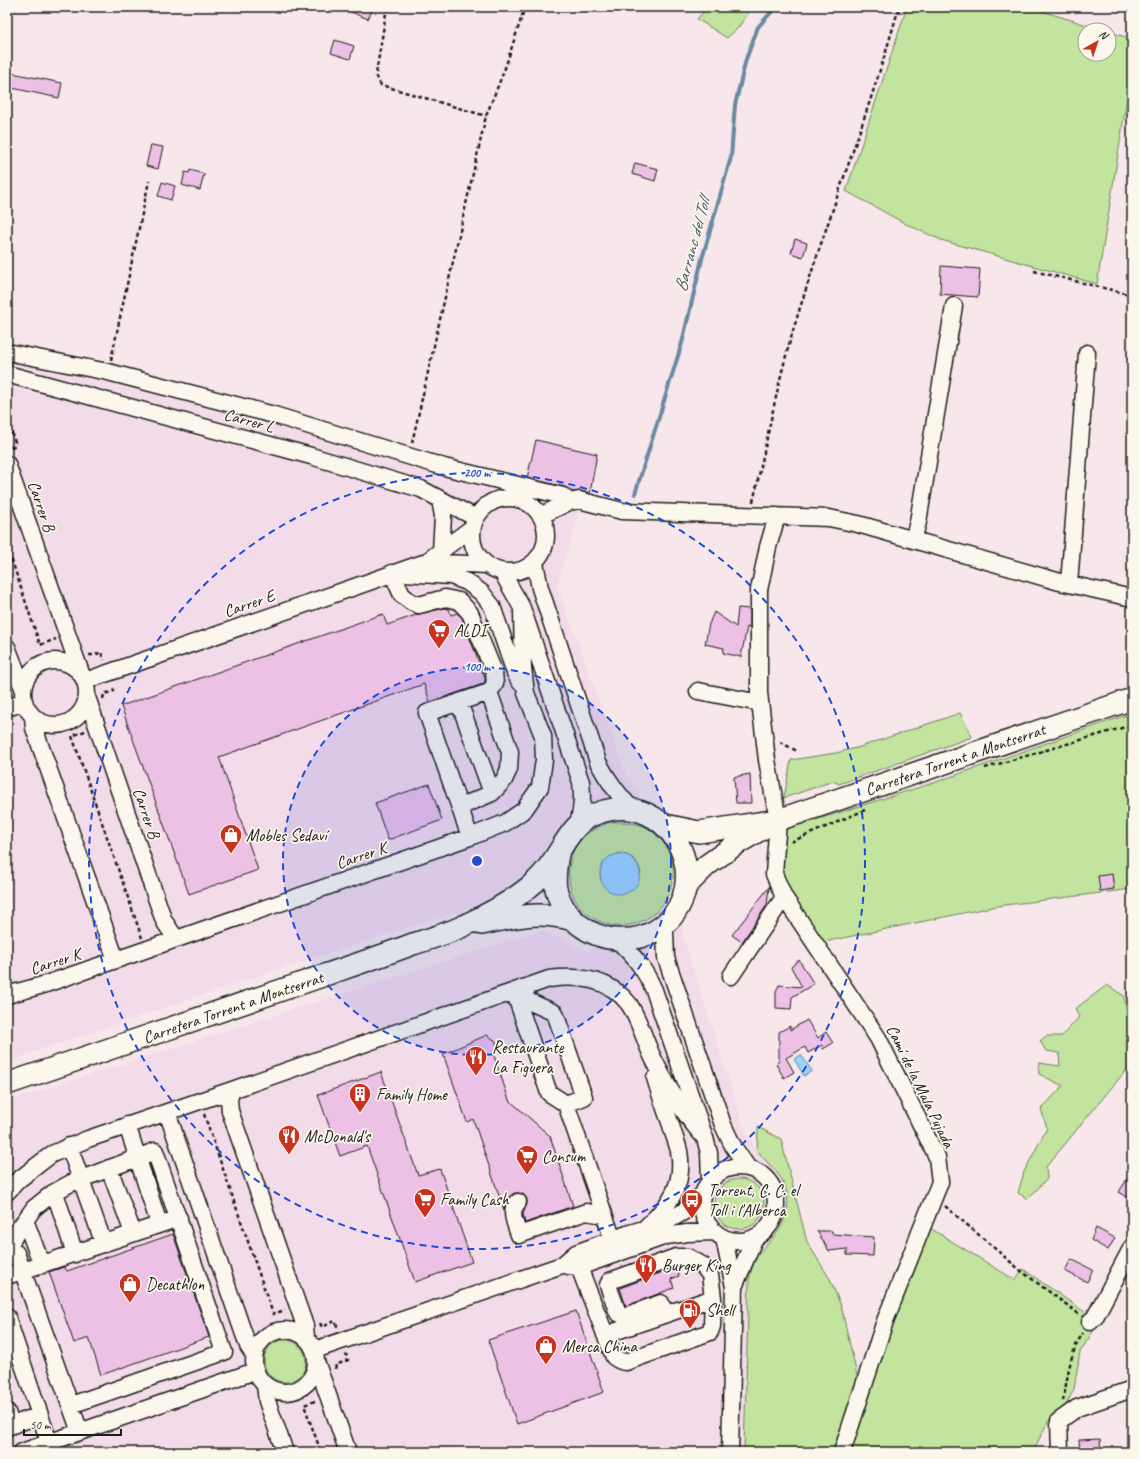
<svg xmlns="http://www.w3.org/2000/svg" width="1139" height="1459" viewBox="0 0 1139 1459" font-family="Caveat,sans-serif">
<rect width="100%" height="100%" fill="#f7e6ea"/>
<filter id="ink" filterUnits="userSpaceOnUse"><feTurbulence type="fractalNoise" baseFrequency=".025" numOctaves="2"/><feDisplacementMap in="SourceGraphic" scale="8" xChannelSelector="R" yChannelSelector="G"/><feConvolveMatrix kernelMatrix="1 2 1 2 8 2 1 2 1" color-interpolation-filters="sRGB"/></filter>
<g filter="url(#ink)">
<!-- built -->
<path fill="#f4dbe9" d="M7,345L418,454L589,496L581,505L557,586L627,776L641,797L622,804L598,809L508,896L270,972L39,1050L7,1062Z
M682,907L683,937L742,1121L747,1134L757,1150L780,1177L785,1186L787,1195L788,1204L786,1217L782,1227L764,1247L749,1279L744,1452H7V1103L14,1099L542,930L588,951Z"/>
<!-- green -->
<path fill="#c2e49e" stroke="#6f805d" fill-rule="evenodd" d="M708,7H752L738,28L727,38L697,19Z
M907,7H1029L1103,30H1085V54H1109V32L1132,39V68L1097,284L941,240L906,224L846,191Z
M960,713L972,737L839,784L833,781L784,798L791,760L836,753L860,747Z
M1132,713V889L997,906L819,943L782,887L779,867L784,830L936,782Z
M611,822C623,822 636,822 647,828C689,853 678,915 630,925C613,929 596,922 583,910C565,892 564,860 580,840C588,831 600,826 611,822ZM619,853C632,855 639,861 641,874L601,880L600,873L601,867Z
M1107,985L1124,996L1132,1045V1063L1046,1167L1047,1179L1028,1199L1018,1193L1024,1172L1047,1128L1041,1109L1063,1086L1039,1074V1063L1060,1066L1059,1053L1046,1051L1040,1041L1046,1036H1062L1079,1017L1075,1009Z
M758,1127L781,1139L807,1242L830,1279L841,1306L859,1384L835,1452H744L749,1279C751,1273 752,1265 756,1259C760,1250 767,1245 773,1238C788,1221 793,1198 781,1178C774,1168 764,1160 757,1150Z
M714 1204a25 25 0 1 1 50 0a25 25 0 1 1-50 0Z
M930,1228L1015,1280L1023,1269L1099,1322L1080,1352L1074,1389L1065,1407L1047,1423L1033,1452H846L902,1291Z
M264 1361a21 21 0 1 1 42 0a21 21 0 1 1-42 0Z"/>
<!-- water -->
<path fill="#9bd2fa" stroke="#6889a1" d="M600 874a20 20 0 1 1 40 0a20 20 0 1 1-40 0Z
M801,1055L812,1071L804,1076L794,1059Z"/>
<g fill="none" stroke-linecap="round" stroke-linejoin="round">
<!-- stream -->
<path stroke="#6889a1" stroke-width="4" d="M635,494L682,343L702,259L731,157L735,105L746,59L758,27L776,7"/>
</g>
<!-- building -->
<path fill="#edc0e6" stroke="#1c1c1c" d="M339,7H374L368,19Z
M335,40L354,46L350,59L331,53Z
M7,72L62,83L59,98L7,87Z
M151,145L163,147L158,169L146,166Z
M635,163L658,169L655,181L632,174Z
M190,170L204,174L200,190L182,185L185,172L189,173Z
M162,182L175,186L171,200L158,196Z
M795,239L807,243L803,257L791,253Z
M941,266L980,269L978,297L940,294Z
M536,440L597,454L590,493L581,491L572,492L565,487L527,478Z
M445,608L449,609L451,615L457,613L462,618L485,678V681L483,684L430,702L424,684L219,757L258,870L189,894L121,706L383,614L387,625L419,614Z
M738,608L750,609V628L747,627L741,657L723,653L724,648L705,644L709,624L714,612L736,627Z
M750,774L751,803H736L734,777Z
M429,784L442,820L388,840L375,803Z
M1112,874L1114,889L1100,891L1098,876Z
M769,887L767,905L742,942L732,935Z
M799,960L814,984L792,997L791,1009L776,1008V991L779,985L802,987L791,967Z
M807,1020L818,1038L826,1032L833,1043L823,1049L822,1045L808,1053L805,1047L786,1058L794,1072L784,1078L776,1064L779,1061V1032L790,1026V1030Z
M487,1035L496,1041L497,1047L493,1053L509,1100L550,1136L573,1206L525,1223L523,1214L527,1204V1199L523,1194L519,1193H514L510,1196L506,1202L504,1210L473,1119L467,1122L443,1054Z
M381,1072L418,1175L440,1169L472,1262L415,1282L367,1146L340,1156L318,1095Z
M1132,1171V1200L1119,1192Z
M1096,1228L1115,1238L1108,1250L1091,1240Z
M817,1231H832V1234L874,1237L873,1256L847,1255V1249L829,1251Z
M173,1234L209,1337L101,1375L89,1338L74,1343L49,1272L64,1267L67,1271Z
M1071,1259L1093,1270L1087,1282L1065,1271Z
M676,1267L679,1276L671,1279L674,1288L626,1306L620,1288Z
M576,1311L604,1392L517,1424L488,1340Z
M1100,1439L1101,1452H1080L1079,1440Z"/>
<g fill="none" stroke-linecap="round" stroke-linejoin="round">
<!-- minor casing -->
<g stroke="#1c1c1c" stroke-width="19">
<path id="minor" d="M7,352L108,372L274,415L444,467L563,496L569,502
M7,374L311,456L421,489L476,518
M7,464L81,673
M472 535a37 37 0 1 1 74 0a37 37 0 1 1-74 0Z
M440,500L443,516L441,551
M542,515L569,502L579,500L622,511L829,518L858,524L1060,582L1132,598
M777,516L768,547L759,590V693L767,760L778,820L774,874L784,897L878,1038L937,1157L940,1182L885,1321L842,1452
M913,540L918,522L954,306
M426,562L487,565
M535,563L540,588L598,762C608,781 618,795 633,810
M502,572L522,608L581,782C583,799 582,808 578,824
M392,573L402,595L411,602L419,605L445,598L459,601L470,613L494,672L495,684L489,692
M404,573L451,576L467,582L482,593L492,606L515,673L520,682
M1069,584L1087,353
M7,647L23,688
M23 693a32 32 0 1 1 64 0a32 32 0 1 1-64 0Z
M85,681L426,562L473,527
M698,691L760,703
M87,697L164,921L176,939
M459,702L492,793
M7,708L24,702
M33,717L34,728L116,960
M460,807L492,793L504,780L509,769L510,752L489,692L427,713L470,837
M667,921L665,932L666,958L723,1125L733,1146L748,1168
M617,940C635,957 644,968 654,990L705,1138L709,1153L710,1181
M731,976L784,897
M522,988L528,1001L555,1013L584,1097L566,1104
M514,991L549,1093L566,1104L613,1240
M7,995L43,985L116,960L470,837L505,823L524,810L540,787L544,760L543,736L526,693L523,668L522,608
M232,1090L229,1099L230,1111L305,1326L306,1337
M167,1112L248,1346L254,1355
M127,1125L159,1224
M69,1146L104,1244
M702 1204a37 37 0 1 1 74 0a37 37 0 1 1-74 0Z
M109,1168L133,1233
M7,1192L17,1181L52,1154L88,1139L232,1090L549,979C579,975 609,978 629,1004C640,1021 645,1042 654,1060C668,1088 684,1115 705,1138
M53,1193L57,1199L75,1254
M518,1202C508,1212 516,1224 519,1235L586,1212L604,1215
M25,1220L42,1265
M647,1226C670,1205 685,1184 679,1151C677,1142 673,1134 671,1125C665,1109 660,1094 655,1078
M724,1238L734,1287L730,1452
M8,1248L16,1253L80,1432
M7,1251L16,1233L34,1208L53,1193L71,1183L155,1151L224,1352L71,1405
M568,1266L579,1267L666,1236L687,1233L715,1232
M579,1267L614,1357C618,1360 621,1362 626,1362L710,1332L712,1326L713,1298L710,1275L702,1265L688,1257H676L610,1281L608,1285L618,1313L625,1316L661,1303L665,1314
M7,1276L179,1218
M734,1287L755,1237
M7,1317L49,1442
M1090,1322L1095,1317L1132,1247
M254 1361a31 31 0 1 1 62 0a31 31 0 1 1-62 0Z
M605,1335L713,1298
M315,1350L562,1265L576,1253L630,1233L664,1223L683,1212L704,1193
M317,1364L348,1452
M265,1385L267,1401L285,1452
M7,1412L11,1425
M7,1427L40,1415
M22,1452L255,1371
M1060,1452L1059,1421L1077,1408L1132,1389"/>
</g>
<!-- major casing -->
<g stroke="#1c1c1c" stroke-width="24">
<path id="major" d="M665,825L699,832L778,820L1132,699
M686,886L707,865L738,843L767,826
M482,924C516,917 538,910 573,920
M7,1084C105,1050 204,1017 302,983C339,970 376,958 413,944C429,939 446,934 461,927C487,915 514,901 535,882C567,854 564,816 614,809C662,803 698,853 683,897C661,958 572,951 556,889C554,877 556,866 558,854"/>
</g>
<!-- path -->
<path stroke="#1c1c1c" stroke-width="2.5" stroke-dasharray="4 3" stroke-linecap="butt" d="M387,7L376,74V77L381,85L486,116
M1034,271L1132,295
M111,360L149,181
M7,419L15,442L14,446L7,448
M412,443L486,116L504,71L525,7
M753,502C766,446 776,389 792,334C825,224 868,117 899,7
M7,546L40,645L56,639
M89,655H95L101,652L104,660
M103,699L104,694L114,691L113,686
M85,731L72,736L142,938
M780,742L797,751
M985,768L1132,725
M791,842L865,810
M204,1114L273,1314L285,1310
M945,1206L1020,1270L1079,1314
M320,1323L322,1327L335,1321L338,1328
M335,1369L336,1365L348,1360L346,1354
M315,1401L304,1405L321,1452
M1063,1401C1068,1377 1069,1354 1083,1333"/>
<!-- minor -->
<use href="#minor" stroke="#fbf7ec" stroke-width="16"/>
<!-- major -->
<use href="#major" stroke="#fbf7ec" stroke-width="21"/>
</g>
</g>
<!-- distance rings -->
<circle cx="477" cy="861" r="194" fill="#1d4ed8" fill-opacity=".12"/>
<g fill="none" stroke="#1d4ed8" stroke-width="2" stroke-dasharray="7 5">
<circle cx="477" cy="861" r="194"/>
<circle cx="477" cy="861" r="388"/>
</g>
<!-- icons -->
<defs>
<g id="supermarket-pin" transform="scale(1.15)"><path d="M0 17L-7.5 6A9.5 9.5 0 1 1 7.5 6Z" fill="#c8321e" stroke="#fbf7ec"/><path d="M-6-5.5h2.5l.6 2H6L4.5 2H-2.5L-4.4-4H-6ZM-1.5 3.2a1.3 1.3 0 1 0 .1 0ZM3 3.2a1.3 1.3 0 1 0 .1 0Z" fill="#fff"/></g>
<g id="shop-pin" transform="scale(1.15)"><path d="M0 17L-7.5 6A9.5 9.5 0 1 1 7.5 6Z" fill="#c8321e" stroke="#fbf7ec"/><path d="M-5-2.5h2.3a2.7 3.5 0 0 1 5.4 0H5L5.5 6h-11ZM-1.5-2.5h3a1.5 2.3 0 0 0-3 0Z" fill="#fff"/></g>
<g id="restaurant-pin" transform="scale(1.15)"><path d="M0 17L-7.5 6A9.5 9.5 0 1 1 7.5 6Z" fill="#c8321e" stroke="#fbf7ec"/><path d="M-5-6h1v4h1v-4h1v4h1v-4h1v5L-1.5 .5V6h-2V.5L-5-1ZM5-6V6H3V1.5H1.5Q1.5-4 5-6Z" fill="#fff"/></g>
<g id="building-pin" transform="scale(1.15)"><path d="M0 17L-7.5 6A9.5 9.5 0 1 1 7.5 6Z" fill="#c8321e" stroke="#fbf7ec"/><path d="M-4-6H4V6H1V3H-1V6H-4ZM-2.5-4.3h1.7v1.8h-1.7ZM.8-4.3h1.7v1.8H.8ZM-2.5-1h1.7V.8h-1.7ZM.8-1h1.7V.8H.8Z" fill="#fff"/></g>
<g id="bus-pin" transform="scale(1.15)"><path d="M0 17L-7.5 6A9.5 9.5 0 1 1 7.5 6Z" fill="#c8321e" stroke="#fbf7ec"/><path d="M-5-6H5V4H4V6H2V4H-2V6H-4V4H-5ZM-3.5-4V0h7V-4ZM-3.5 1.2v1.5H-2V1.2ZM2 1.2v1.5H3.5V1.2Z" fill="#fff"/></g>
<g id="fuel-pin" transform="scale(1.15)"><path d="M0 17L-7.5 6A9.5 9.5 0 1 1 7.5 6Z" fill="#c8321e" stroke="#fbf7ec"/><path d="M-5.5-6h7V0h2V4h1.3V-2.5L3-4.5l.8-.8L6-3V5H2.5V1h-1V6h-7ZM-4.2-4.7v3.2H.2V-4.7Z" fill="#fff"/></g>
</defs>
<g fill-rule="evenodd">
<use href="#supermarket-pin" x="439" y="630"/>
<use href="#shop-pin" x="231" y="835"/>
<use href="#restaurant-pin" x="476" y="1057"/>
<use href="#building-pin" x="360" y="1094"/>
<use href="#restaurant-pin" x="289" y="1136"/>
<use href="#supermarket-pin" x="527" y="1156"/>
<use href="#supermarket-pin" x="425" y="1199"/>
<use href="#bus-pin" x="692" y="1200"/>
<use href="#restaurant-pin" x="646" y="1265"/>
<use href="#shop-pin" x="130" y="1284"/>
<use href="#fuel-pin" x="690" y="1310"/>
<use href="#shop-pin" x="546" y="1346"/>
</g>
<g text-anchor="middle" stroke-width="3.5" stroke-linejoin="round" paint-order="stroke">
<!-- street labels -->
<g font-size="17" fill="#1c1c1c" stroke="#fbf7ec">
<text transform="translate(249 420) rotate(15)" y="6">Carrer L</text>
<text transform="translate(42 506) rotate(71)" y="6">Carrer B</text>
<text transform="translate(249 603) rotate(-19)" y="6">Carrer E</text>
<text transform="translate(955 759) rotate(-19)" y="6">Carretera Torrent a Montserrat</text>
<text transform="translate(147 813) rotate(71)" y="6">Carrer B</text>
<text transform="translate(361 855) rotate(-19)" y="6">Carrer K</text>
<text transform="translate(55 961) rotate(-18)" y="6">Carrer K</text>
<text transform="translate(233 1007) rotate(-19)" y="6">Carretera Torrent a Montserrat</text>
<text transform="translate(921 1086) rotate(64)" y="6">Camí de la Mala Pujada</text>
</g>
<!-- poi labels -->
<g font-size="17" fill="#1c1c1c" stroke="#fbf7ec" text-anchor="start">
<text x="454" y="636">ALDI</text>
<text x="246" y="841">Mobles Sedaví</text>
<text x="492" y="1053">Restaurante<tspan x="492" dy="20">La Figuera</tspan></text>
<text x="376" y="1100">Family Home</text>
<text x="304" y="1142">McDonald's</text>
<text x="542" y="1162">Consum</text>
<text x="708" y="1196">Torrent, C. C. el<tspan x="708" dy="20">Toll i l'Alberca</tspan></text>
<text x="440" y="1205">Family Cash</text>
<text x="662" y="1271">Burger King</text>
<text x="146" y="1290">Decathlon</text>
<text x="706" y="1316">Shell</text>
<text x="562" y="1352">Merca China</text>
</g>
<!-- water labels -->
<g font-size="18" font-style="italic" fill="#485c6a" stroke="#fbf7ec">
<text transform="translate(692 245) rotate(-75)" y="6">Barranc del Toll</text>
</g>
</g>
<circle cx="477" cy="861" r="6" fill="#1d4ed8" stroke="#fbf7ec" stroke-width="2"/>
<g font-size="12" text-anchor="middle" font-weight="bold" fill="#1d4ed8" stroke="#fbf7ec" stroke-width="3.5" stroke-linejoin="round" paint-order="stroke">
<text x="477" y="477">200 m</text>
<text x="477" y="671">100 m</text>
</g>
<!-- margin -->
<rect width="1139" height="1459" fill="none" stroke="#fbf7ec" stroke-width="24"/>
<rect x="12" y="12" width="1115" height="1435" fill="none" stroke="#1c1c1c" stroke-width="1.5" filter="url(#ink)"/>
<!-- north arrow -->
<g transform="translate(1097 42) rotate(39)"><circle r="19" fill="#fbf7ec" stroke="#a29f99"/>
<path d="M0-3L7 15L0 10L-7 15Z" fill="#c8321e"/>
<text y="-6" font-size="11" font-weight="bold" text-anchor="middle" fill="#1c1c1c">N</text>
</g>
<!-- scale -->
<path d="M24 1429v6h97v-6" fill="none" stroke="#1c1c1c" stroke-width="2"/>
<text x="30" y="1429" font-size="12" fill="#1c1c1c" stroke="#fbf7ec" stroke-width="3" paint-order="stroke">50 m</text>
</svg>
